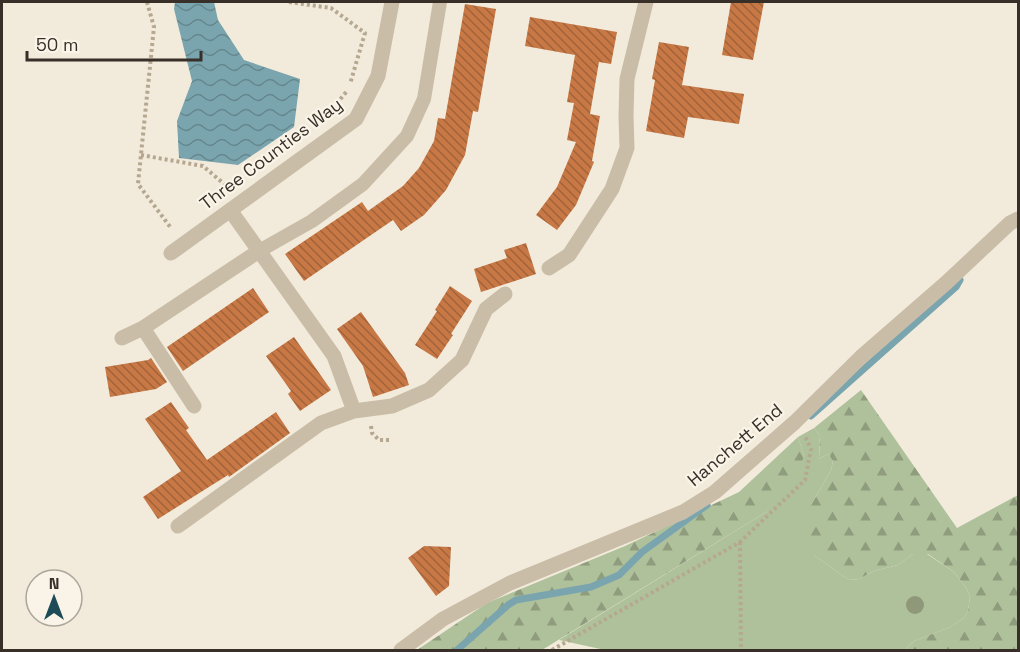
<svg xmlns="http://www.w3.org/2000/svg" width="1020" height="652" viewBox="0 0 1020 652" font-family="'Space Grotesk',sans-serif">
<defs>
<pattern id="forest-firs" width="22" height="20" patternUnits="userSpaceOnUse" patternTransform="scale(1.5)"><rect width="22" height="20" fill="#afc19b"/><path d="M5 1l3.5 6h-7zM16 11l3.5 6h-7z" fill="#8f9d7e"/></pattern>
<pattern id="water-waves" width="16" height="10" patternUnits="userSpaceOnUse" patternTransform="scale(1.5)"><rect width="16" height="10" fill="#7aa5af"/><path d="M0 5q4-4 8 0t8 0" fill="none" stroke="#65878e"/></pattern>
<pattern id="building-back-hatch" width="6" height="6" patternUnits="userSpaceOnUse" patternTransform="scale(1.5)"><rect width="6" height="6" fill="#c77845"/><path d="M-1 5l2 2M0 0l6 6M5-1l2 2" fill="none" stroke="#a2633a"/></pattern>
</defs>
<rect width="100%" height="100%" fill="#f2ebdb"/>
<!-- green -->
<path fill="#afc19b" d="M814,428L820,435L819,459L828,454L833,461L831,470L811,505L815,556L849,580L859,579L874,571L898,565L913,554H927L954,572L967,589L970,597L968,611L964,618L950,627L914,641L905,650H605L559,640L766,512L804,456L798,437Z"/>
<!-- forest -->
<path fill="url(#forest-firs)" d="M861,390L957,528L1018,495V650H905L914,641L950,627L964,618L968,611L970,597L967,589L954,572L928,554H913L898,565L874,571L859,579L849,580L815,556L805,532L811,505L831,470L833,461L828,454L819,459L820,435L814,428Z
M798,437L804,456L796,477L766,512L542,650H417L487,603L625,546L739,492Z"/>
<!-- water -->
<path fill="url(#water-waves)" d="M175,2H214L218,20L244,60L300,79L294,127L238,165L179,158L177,121L192,81L174,9Z"/>
<g fill="none" stroke-linecap="round" stroke-linejoin="round">
<!-- stream -->
<path stroke="#7aa5af" stroke-width="7" d="M811,416L956,287L960,280
M457,650L508,605L516,600L591,587L619,575L642,552L707,505"/>
</g>
<!-- building -->
<path fill="url(#building-back-hatch)" d="M731,2H764L753,60L722,55Z
M465,4L496,9L478,112L473,111L465,155L446,190L424,215L401,231L393,220L304,281L285,254L362,202L368,211L403,186L419,168L434,141L438,118L445,119Z
M530,17L617,32L611,64L599,62L590,114L600,116L592,161L594,162L576,205L557,230L536,215L557,187L576,142L567,140L574,103L567,102L575,55L525,46Z
M659,42L689,47L682,85L744,94L739,124L688,117L684,138L646,131L655,80L652,79Z
M526,243L536,274L481,292L474,269L507,258L504,250Z
M450,286L472,301L451,334L453,335L437,359L415,345L437,311L435,310Z
M253,288L269,312L183,371L167,347Z
M361,312L405,373L409,385L373,397L363,366L337,329Z
M294,337L331,390L300,411L288,394L291,391L266,356Z
M151,358L167,382L156,389L110,397L105,367L148,360Z
M171,402L189,428L186,430L207,460L276,412L290,433L229,477L228,475L158,519L143,497L181,471L145,419Z
M424,546L451,547L449,586L436,596L408,558Z"/>
<g fill="none" stroke-linecap="round" stroke-linejoin="round">
<!-- path -->
<path stroke="#b6a791" stroke-width="4" stroke-dasharray="3 3" stroke-linecap="butt" d="M147,2L154,27L138,184L171,228
M289,2L331,8L365,33L350,84
M329,113L347,91
M141,155L203,166L230,189
M371,426L372,433L379,440H389
M740,542L741,650
M552,650L740,542L805,480L811,449L805,436"/>
<!-- lane -->
<path stroke="#cabda7" stroke-width="14" d="M259,251L312,221L363,184L407,136L424,99L440,2"/>
<!-- street -->
<path stroke="#cabda7" stroke-width="15" d="M230,210L334,356L354,411
M171,253L356,119L378,76L392,2
M549,268L569,255L612,189L627,148L626,116L627,79L646,2
M143,328L194,406
M122,338L143,328L259,251
M178,526L321,423L354,411L392,406L429,390L462,360L486,309L505,294
M401,650L443,619L510,583L683,512L715,492L795,422L861,357L946,283L1010,223L1018,219"/>
</g>
<!-- trees -->
<circle fill="#90987a" cx="915" cy="605" r="9"/>
<g text-anchor="middle" stroke-width="4.5" stroke-linejoin="round" paint-order="stroke">
<!-- street labels -->
<g font-size="18" fill="#372f28" stroke="#faf4e8">
<text transform="translate(271 154) rotate(-37)" y="6">Three Counties Way</text>
<text transform="translate(735 445) rotate(-40)" y="6">Hanchett End</text>
</g>
</g>
<!-- border -->
<rect width="1020" height="652" fill="none" stroke="#372f28" stroke-width="6"/>
<!-- north arrow -->
<g transform="translate(54 598)"><circle r="28" fill="#faf4e8" stroke="#aca59b" stroke-width="1.5"/>
<path d="M0-4.5L10 22L0 15L-10 22Z" fill="#1d4b58"/>
<text y="-9" font-size="16" font-weight="bold" text-anchor="middle" fill="#372f28">N</text>
</g>
<!-- scale -->
<path d="M27 51v9h174v-9" fill="none" stroke="#372f28" stroke-width="3"/>
<text x="36" y="51" font-size="18" fill="#372f28" stroke="#faf4e8" stroke-width="4.5" paint-order="stroke">50 m</text>
</svg>
